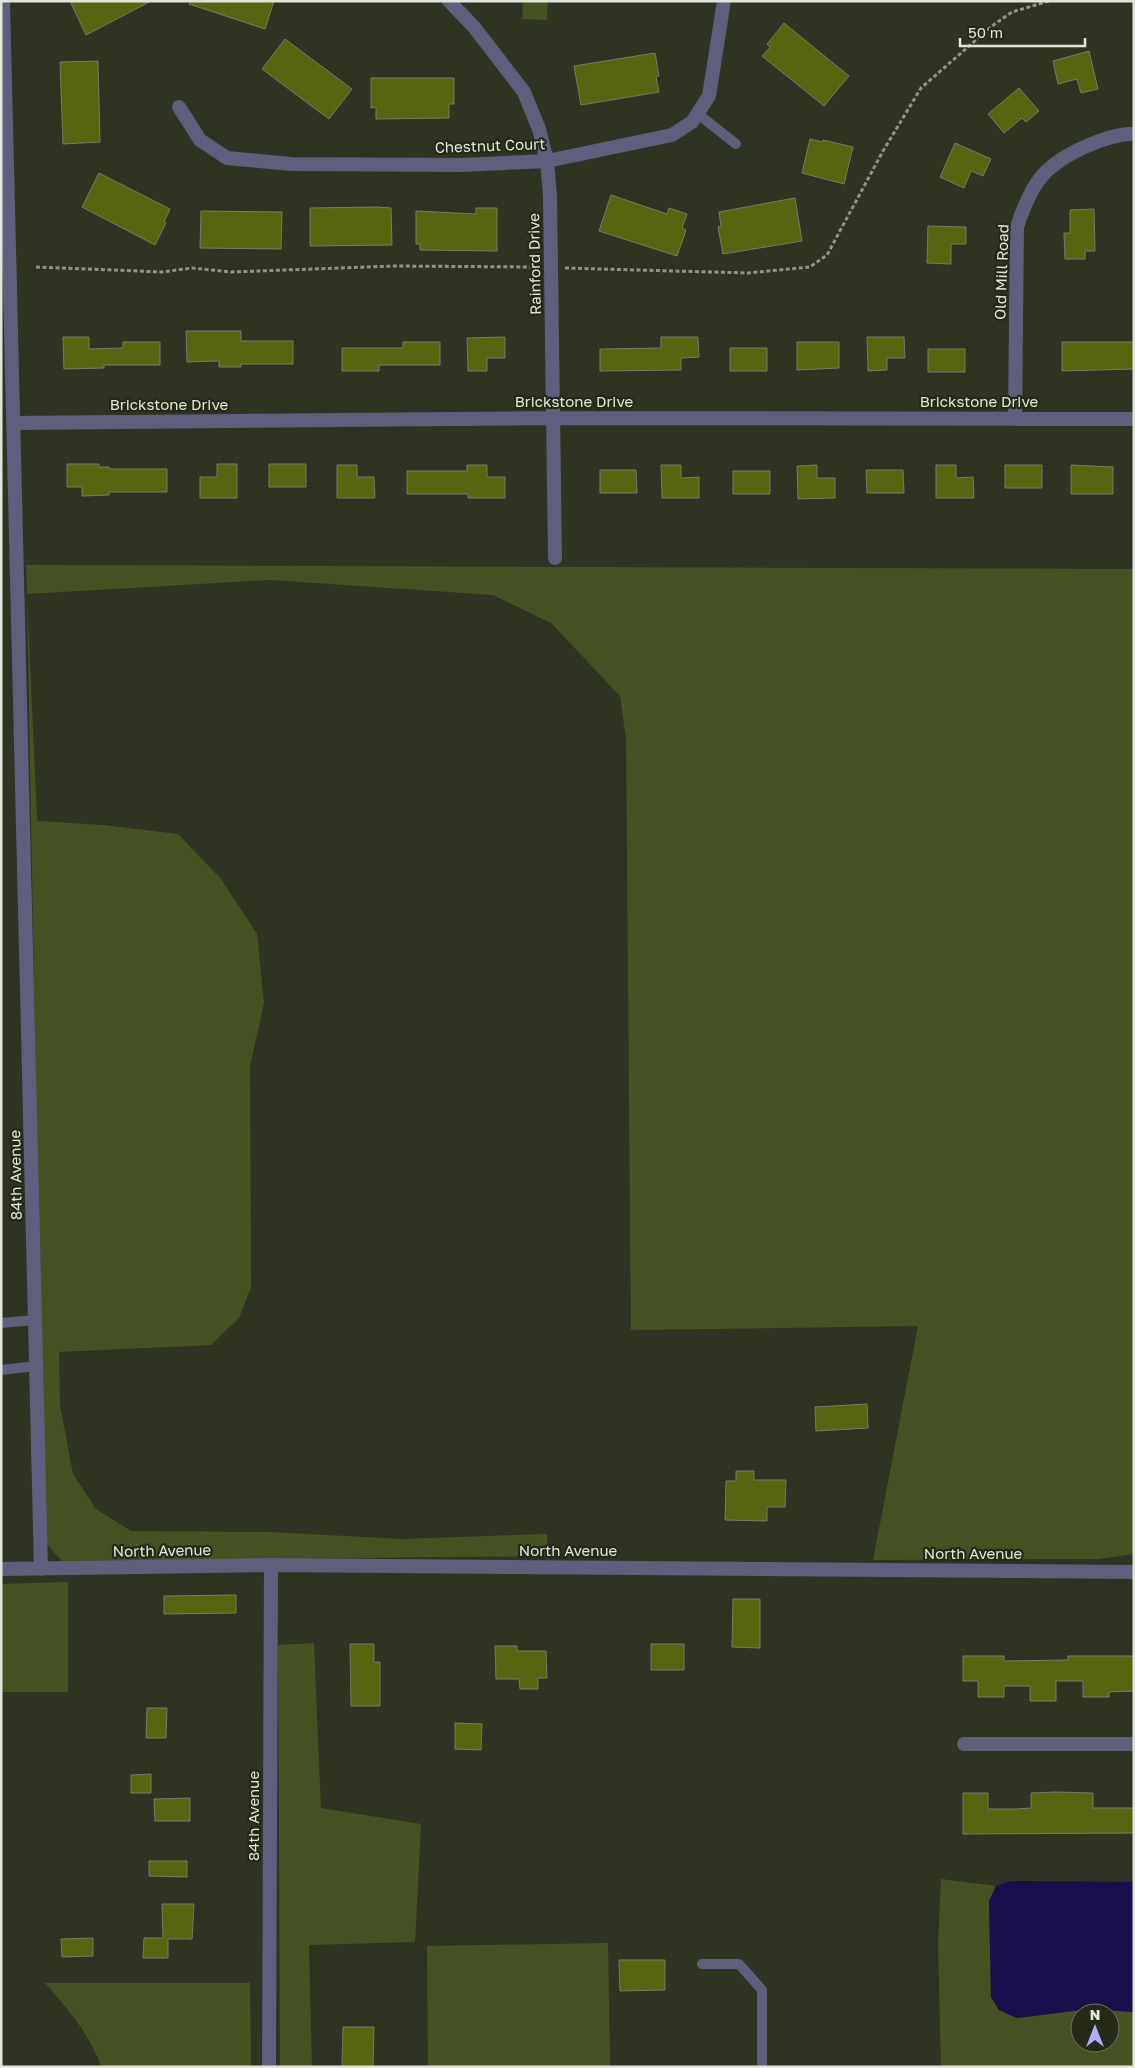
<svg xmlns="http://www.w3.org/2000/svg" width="1135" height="2068" viewBox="0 0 1135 2068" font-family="'Golos Text',sans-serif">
<rect width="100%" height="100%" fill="#2f3422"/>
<!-- green -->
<path fill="#475222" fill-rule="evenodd" d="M523,1H548L547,20L522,19Z
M26,565L1134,569V1554L1098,1559L873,1560L918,1326L631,1330L626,739L620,696L551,623L493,595L270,580L27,594L37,821L103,825L178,834L221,879L257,934L264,1003L250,1066L251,1287L239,1318L211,1345L59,1352L60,1405L73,1474L96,1509L131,1531L270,1532L401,1539L547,1534V1556L62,1561L44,1541L27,594Z
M68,1582V1692H1V1584Z
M314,1643L321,1808L421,1824L415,1942L309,1945L312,2067H280L278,1645Z
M941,1879L996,1886L989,1901L991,1997L999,2010L1017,2018L1089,2009L1134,2012V2067H941L938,1943ZM1080,2013H1110V2043H1080Z
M608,1943L610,2067H428L427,1946Z
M45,1983H250L251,2067H101C91,2035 66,2007 45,1983Z"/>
<!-- water -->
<path fill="#1b0e4c" d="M1011,1881L1134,1882V2012L1089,2009L1017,2018L999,2010L991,1997L989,1901L996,1886Z"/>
<!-- building -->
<path fill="#566610" stroke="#767c68" d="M70,1H151L86,35Z
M190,1H274L265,29L189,4Z
M784,23L849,76L824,106L762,56L770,47L767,44Z
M285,39L352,89L329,119L262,69Z
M1089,51L1098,89L1081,93L1077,79L1058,84L1053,61Z
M655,53L659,76L656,77L659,92L581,105L574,66Z
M98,61L100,142L63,144L60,62Z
M371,78H454V104H449V118L376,119V107L371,108Z
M1019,88L1039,111L1026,122L1022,118L1004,133L988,114Z
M810,139L823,142V140L853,147L844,184L802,173Z
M955,143L991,159L983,176L971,171L964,188L940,177Z
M99,173L170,209L164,222L166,223L155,245L82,207Z
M611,195L667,214L669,208L687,214L682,228L686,230L677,256L599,231Z
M795,198L802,241L723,254L718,227L721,226L719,212Z
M376,207L391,208L392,245L310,246V208Z
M476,208H497V251L420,250V244H416V211L476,214Z
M1094,209L1095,251H1085V259H1065L1064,233H1070V210Z
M201,211L282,212L281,249L200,248Z
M928,226L966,227V244H951V264L927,263Z
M186,331H241V341H293V364H241V367H219V361L187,362Z
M63,337H89V349L123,348V342H160V365H104V368L64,369Z
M505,337V358H487V371H468L467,338Z
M661,337H698L699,357L681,358V370L600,371V349L661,348Z
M867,337H904L905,358H887V370L868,371Z
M403,342H440V365H379V371H342V348H403Z
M797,342H839V368L797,370Z
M1062,342H1134V369L1062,371Z
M730,348H767V371H730Z
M928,349H965V372H928Z
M67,464H99V467H109V469H167V492H109V495L82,496V487H67Z
M217,464H237V498H200V477H217Z
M269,464H306V487H269Z
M337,465H357V477H374L375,498H337Z
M467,465H487V477H505V498H468V494H407V471H467Z
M661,465H681V478L699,477V498H662Z
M817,465V478H835V498L798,499L797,466Z
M936,465H956V478L973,477L974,498H936Z
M1005,465H1042V488H1005Z
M1071,465L1113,467V494H1071Z
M600,470H636L637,493H600Z
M866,470H903L904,493H867Z
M733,471H770V494H733Z
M867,1404L868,1428L816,1431L815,1407Z
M736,1471H754V1480H786L785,1507H767V1521L725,1520L726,1481H736Z
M236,1595V1613L164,1614V1596Z
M733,1599H760V1648L732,1647Z
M350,1644H374V1662H380V1706H351Z
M651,1644H684V1670H651Z
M495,1646H517V1651H546L547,1678H538V1689H520L519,1679H496Z
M963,1656H1004V1661L1068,1660V1656H1134V1691L1109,1692V1697H1083V1681H1056V1701H1030V1686H1004V1697H978V1681H963Z
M147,1708H167L166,1738H146Z
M455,1723L482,1724L481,1750L455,1749Z
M151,1774V1793H131V1775Z
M1056,1792L1093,1793V1808H1134V1833L963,1834V1793H988V1809H1016L1031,1808V1793Z
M190,1798V1821H155L154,1799Z
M149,1861H187V1877L149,1876Z
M162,1904H194L192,1939H168V1958H143L144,1938H163Z
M93,1938V1956L62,1957L61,1939Z
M619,1960H665V1990L620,1991Z
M343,2027H374L373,2067H342Z"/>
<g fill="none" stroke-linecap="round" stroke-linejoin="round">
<!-- path -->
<path stroke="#909486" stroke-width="3" stroke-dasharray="4 2.5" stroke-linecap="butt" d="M36,267L162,272L192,268L231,272L394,266L536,267
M565,268L748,273L810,267L827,255L883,151L921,88L992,26L1012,12L1049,1"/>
<!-- service -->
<path stroke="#5e5f7d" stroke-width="10" d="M698,114L736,144
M1,1323L35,1320
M1,1370L36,1366
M702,1964H739L762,1990V2067"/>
<!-- minor -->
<path stroke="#5e5f7d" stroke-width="14" d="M3,1L41,1569
M449,1L474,27L524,92L539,129L547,161L550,196L555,558
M179,107L200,140L227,158L291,164L462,165L547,161L672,135L692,122L709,96L724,1
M1015,419L1017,227C1032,181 1045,164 1089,145C1103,139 1119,133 1134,134
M15,423L553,418L1134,419
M1,1569L271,1565L1134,1572
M964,1744H1134
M269,2067L271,1565"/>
</g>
<g text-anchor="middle" stroke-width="4.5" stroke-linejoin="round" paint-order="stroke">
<!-- street labels -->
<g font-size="15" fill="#e2e5da" stroke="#252a18">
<text transform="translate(490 146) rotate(-2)" y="5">Chestnut Court</text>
<text transform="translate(535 264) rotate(-91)" y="5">Rainford Drive</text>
<text transform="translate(1002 272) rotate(-88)" y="5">Old Mill Road</text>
<text x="574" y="407">Brickstone Drive</text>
<text x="979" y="407">Brickstone Drive</text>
<text x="169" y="410">Brickstone Drive</text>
<text transform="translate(16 1175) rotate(-91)" y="5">84th Avenue</text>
<text transform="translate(162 1551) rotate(-1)" y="5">North Avenue</text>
<text x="568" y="1556">North Avenue</text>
<text x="973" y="1559">North Avenue</text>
<text transform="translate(254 1816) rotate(-90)" y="5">84th Avenue</text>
</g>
</g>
<!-- border -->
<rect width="1135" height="2068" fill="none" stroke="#e2e5da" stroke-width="5"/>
<!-- north arrow -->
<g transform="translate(1095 2028)"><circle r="24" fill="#252a18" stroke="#717566"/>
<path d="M0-4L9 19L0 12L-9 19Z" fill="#aeaefa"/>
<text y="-8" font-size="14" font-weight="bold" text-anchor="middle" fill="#e2e5da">N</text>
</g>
<!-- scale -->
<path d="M960 38v8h125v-8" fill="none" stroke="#e2e5da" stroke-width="2.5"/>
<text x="968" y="38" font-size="15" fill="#e2e5da" stroke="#252a18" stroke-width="4" paint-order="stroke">50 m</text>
</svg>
